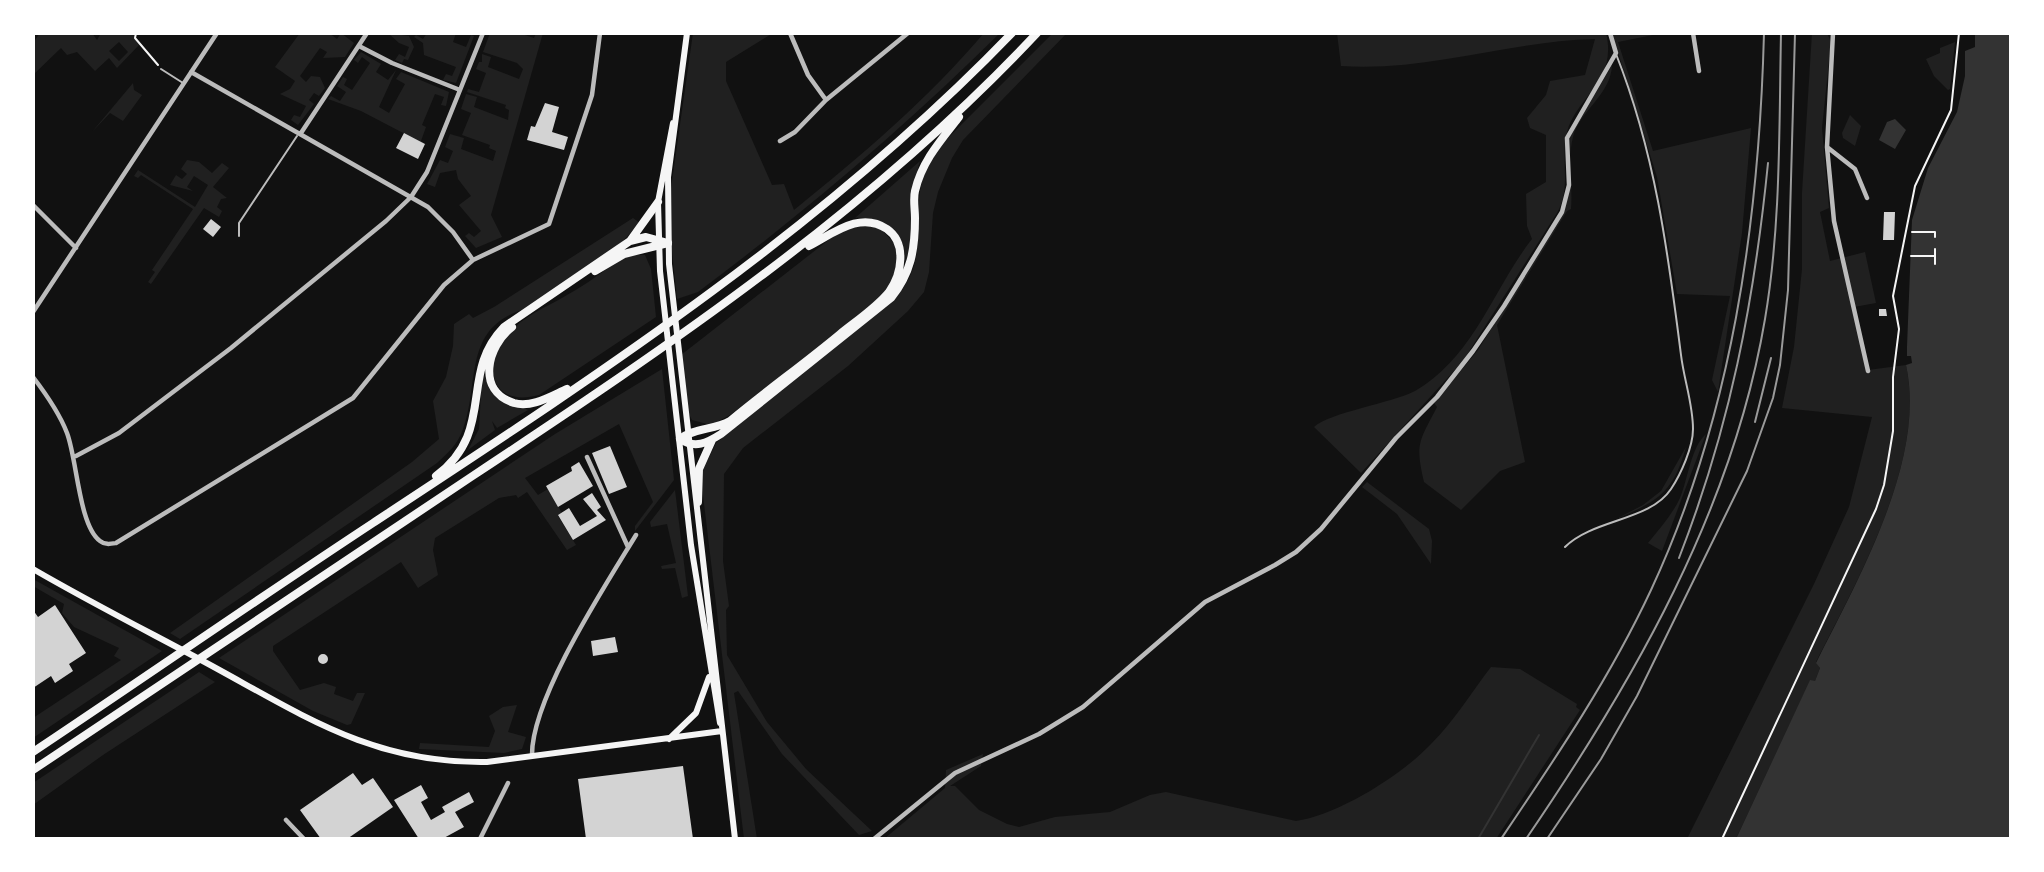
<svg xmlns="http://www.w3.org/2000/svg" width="2044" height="872" viewBox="0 0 2044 872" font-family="'Fira Sans Condensed',sans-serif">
<rect width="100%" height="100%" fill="#111"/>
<!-- green -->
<path fill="#202020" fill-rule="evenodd" d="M40,33H92L97,40L101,33H133L139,45L117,68L109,58L95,71L77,52L67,55L61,48L33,75V43ZM119,42L128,52L119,61L109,51Z
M300,33H329L337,39L341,33L354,43L345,57L323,58L327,52L320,48L300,76L306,82L311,76L320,77L325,88L319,96L314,93L309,100L314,104L298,125L291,120L294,115L300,117L306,106L280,94L290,89L295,81L275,67Z
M388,33L409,36L414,47L408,60L404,59L402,63L395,60L399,54L405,57L409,47L399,43Z
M427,33H456L453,42L466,47L471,35L474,36L456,83L443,80L446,74L452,76L456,67L424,55L423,43L414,37L416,35L423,39Z
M490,33H519L534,38L536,33H543L491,215L502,237L476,248L465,236L469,233L474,237L481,231L459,205L471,196L458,179L456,170L440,173L435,187L427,184L440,160L448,163L453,151L445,147L450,134L464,138L461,149L493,161L496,151L489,148L490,145L462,135L471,113L461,109L466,94L477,97L474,107L508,120L509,110L505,108L506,105L467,92L468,89L479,92L486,73L476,69L479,62H482V54L491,57L488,67L519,79L523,69L517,63L483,52Z
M693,33H773L726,62V81L772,185L784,184L794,210C861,156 928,99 984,33H1000C905,127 805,212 698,292L677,299L672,251L671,188Z
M1053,33H1067L963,140L952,158L938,192L933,213L929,272L924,292L908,311L848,366L743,448L724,474L723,561L729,606L726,610L727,655L767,722L806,769L872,831L859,835L782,754L738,691L734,693L757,839H744L703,495V470L716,443L903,288C927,255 913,217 922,181C925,166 935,155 943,143Z
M1337,33H1606C1618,81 1576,97 1567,132C1560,160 1572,187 1557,213L1463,361L1361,473L1314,427C1328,413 1392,403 1415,391C1474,357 1493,289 1532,239L1527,226L1526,194L1546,182V135L1530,128L1527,118L1546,95L1550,81L1585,75L1595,39C1510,41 1427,72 1341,66Z
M1612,33H1663L1618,42L1653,151L1751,128L1742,233L1718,392L1712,380L1730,296L1677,294L1657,177Z
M1812,33H1827L1831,42L1822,128L1829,208L1820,212L1830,261L1865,252L1876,303L1854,307L1868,370L1906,365C1927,459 1857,581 1816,662L1820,668L1815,681H1810L1736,839H1687L1814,584L1849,507L1872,417L1782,408L1794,347L1802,269V193Z
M1955,42L1950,89L1948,90L1934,76L1926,59L1940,53V48Z
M361,52L381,64L376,72L388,80L396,70L379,107L389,113L405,84L396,79L401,72L449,92L446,106L441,105L444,97L435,94L422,125L426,127L421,141L430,147L361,111L328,99L331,96L340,101L346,92L337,86L343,77L347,79L344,85L352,90L370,63L362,57L358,63L354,60Z
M1612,65C1611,95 1580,110 1573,137C1567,159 1573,186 1571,209L1567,211L1497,325L1525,462L1500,471L1461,510L1424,482C1415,443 1419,442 1437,407L1434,403L1478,350L1564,211L1571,183L1570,137Z
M133,83L134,90L142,95L123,121L110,113L92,132Z
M1850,115L1861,126L1855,146L1843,138L1842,133Z
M187,160L199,162L212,173L222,163L229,168L213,187L227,198L221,199L217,207L222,211L219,217L204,208L151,284L148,282L155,272L152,270L193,209L141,175L138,178L134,176L138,170L195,207L208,185L194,176L187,187L193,191L170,185L176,175L182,179L187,174L181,169Z
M920,161L914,182L911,241L905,266C909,235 884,215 855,218Z
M633,218L640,223L619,245L522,310C462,329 480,385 463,429C458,444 448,453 437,463L180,639L170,633L412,462L439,439L433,401L446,377L453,346L454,324L469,314L473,318L494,307Z
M859,224L880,228L894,243L898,261L890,286L870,308L730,415L711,425L692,420L687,410L681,355L835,235Z
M634,255H645L651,269L656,317L539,395C491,408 481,366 508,334C523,316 547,307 567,295C586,285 603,271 621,259Z
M662,369L674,480L635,531V526L653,502L619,424L525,478L538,495L548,489L562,513L558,516L576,545L567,550L527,492L518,498L516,495L499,498L435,538L433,550L438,575L418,588L401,562L273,646V651L300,690L324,683L336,687L334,694L353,701L357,693H365L351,724L347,725L313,711L219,658L555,434Z
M482,375H484L492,391L528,410L497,428L492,421L495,430L468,450L479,429Z
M1706,434L1662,551L1648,543C1660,528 1672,515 1680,498C1688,479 1691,447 1706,434Z
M1686,447C1674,491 1659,501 1618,518L1643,505L1661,491Z
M1367,482L1429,529L1432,541L1431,564L1397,514L1362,487Z
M675,490L688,596L682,598L675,568L662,569L661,566L676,563L667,524L651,527L650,522Z
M33,579L162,651L33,738V718L121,660L114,656L119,648L74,627L62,613L64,604L33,586Z
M1491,667L1520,669L1577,704L1576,707L1580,710L1496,839H884L945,788L946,770L983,754L981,766L950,786H955L979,810L1007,824L1019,827L1055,817L1110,812L1150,795L1166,792L1296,821C1338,815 1402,775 1431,744C1454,721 1471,693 1491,667Z
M199,672L215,682L103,755L33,805V783Z
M517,705L508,732L526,737L522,749L504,753L419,749L420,743L489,747L495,731L489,716L503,707Z"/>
<!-- water -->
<path fill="#333" d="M1975,33H2011V839H1736L1810,680L1815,681L1820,668L1816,663C1857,581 1927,459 1906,365L1912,363L1911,356H1907V347L1912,220L1928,168L1957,112L1965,76V51L1975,47Z
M1895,119L1906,130L1895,149L1879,140L1887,122Z"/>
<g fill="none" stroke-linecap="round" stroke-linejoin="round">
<!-- stream -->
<path stroke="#333" stroke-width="2" d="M1478,839L1539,735"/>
</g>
<!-- building -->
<path fill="#d3d3d3" d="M545,103L559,107L552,132L568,137L564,150L527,140L531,126L535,127Z
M404,133L425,144L418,159L396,148Z
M1884,212H1895L1894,240H1883Z
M211,219L221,227L213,237L203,229Z
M1879,309H1886L1887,316H1879Z
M610,446L627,487L609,494L592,453Z
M579,462L593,486L558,507L546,486L572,471L571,467Z
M592,493L601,507L597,510L606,520L573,540L558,515L569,508L580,526L597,516L583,499Z
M55,605L86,653L69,664L73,671L55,683L51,676L33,688V610L38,617Z
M615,637L618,652L593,656L591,641Z
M318 659a5 5 0 1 1 10 0a5 5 0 1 1-10 0Z
M683,766L693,839H586L578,779Z
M353,773L362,785L373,778L393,807L347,839H321L300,810Z
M421,785L428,798L421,802L431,820L445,812L442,807L469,792L474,802L455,812L464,827L442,839H419L394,800Z"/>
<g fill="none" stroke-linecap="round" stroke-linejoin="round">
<!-- path -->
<path stroke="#f5f5f5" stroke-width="2" d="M136,33L135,38L158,65
M1912,232H1935V237
M1911,256H1935
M1935,264V249
M1722,839L1876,509L1884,485L1893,431V377L1899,329L1893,296L1915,186L1951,110L1959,33"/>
<!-- service -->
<path stroke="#bcbcbc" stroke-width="2" d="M161,69L183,83
M239,236V223L297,136
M1565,547C1593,519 1650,521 1671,489C1681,474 1693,447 1693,429C1693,404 1684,380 1681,355C1668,252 1655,152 1616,54"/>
<!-- minor -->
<path stroke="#bcbcbc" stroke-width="4.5" d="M790,33L808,75L826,100
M1693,33L1699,71
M1833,33L1827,147L1855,169L1867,198
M359,46L392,63L460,90
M191,72L428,207L453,232L473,260
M301,133L367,33
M780,141L795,132L826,100L908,33
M1827,147L1834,221L1868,371
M33,205L76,248
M33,312L217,33
M33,377C46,394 59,412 67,433C77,459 79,526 100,541C105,545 110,544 116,543L353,398L444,285L473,260L549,224L592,95L600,33
M76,456L119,433L231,348L386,221L411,197L427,172L483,33
M587,457L628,547
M532,756C531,699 605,586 636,535
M286,820L304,839
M480,839L508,783
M874,839L955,773L1039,734L1083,707L1205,602L1275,565L1296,552L1321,529L1396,438L1437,397L1473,351L1504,306L1562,212L1569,185L1567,138L1616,53L1610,33"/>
<!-- secondary -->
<path stroke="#f5f5f5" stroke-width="6" d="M687,33L668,177L669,264L735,839
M673,123L658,202L660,271L691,545L720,723
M33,569C88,601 145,630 201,660C300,713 370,764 487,762L722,731
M669,739L696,713L709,677"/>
<!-- motorway -->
<path stroke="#f5f5f5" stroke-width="8" d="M630,241L658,202
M809,246C834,233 860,211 887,229C907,243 902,274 889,292C876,308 856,321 840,334C804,364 766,391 730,421C714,430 694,428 680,439C695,449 707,443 721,434L891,298C911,273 915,250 915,218C915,209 913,199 915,191C922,161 941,140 959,117
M595,271L624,254L668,243
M512,327C487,346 476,391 514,403C532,408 551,396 567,389
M436,476C497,430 458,374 504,327L630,241L646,237L668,243
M698,502L699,469L712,440
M33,752C147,676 259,598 373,523C598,375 824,228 1012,33
M33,770C179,672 325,574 471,477C672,344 871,210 1037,33"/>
<!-- rail -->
<path stroke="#9a9a9a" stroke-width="2" d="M1755,422L1771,358
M1679,558C1730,427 1754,303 1768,163
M1501,839C1555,759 1610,678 1651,590C1732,416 1759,223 1764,33
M1526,839C1634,681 1733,509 1765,319C1781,225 1779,128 1781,33
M1547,839L1601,759L1637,696L1747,471L1773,398L1780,365L1788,290L1795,33"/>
</g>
<!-- border -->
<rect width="2044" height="872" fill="none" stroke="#ffffff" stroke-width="70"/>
</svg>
